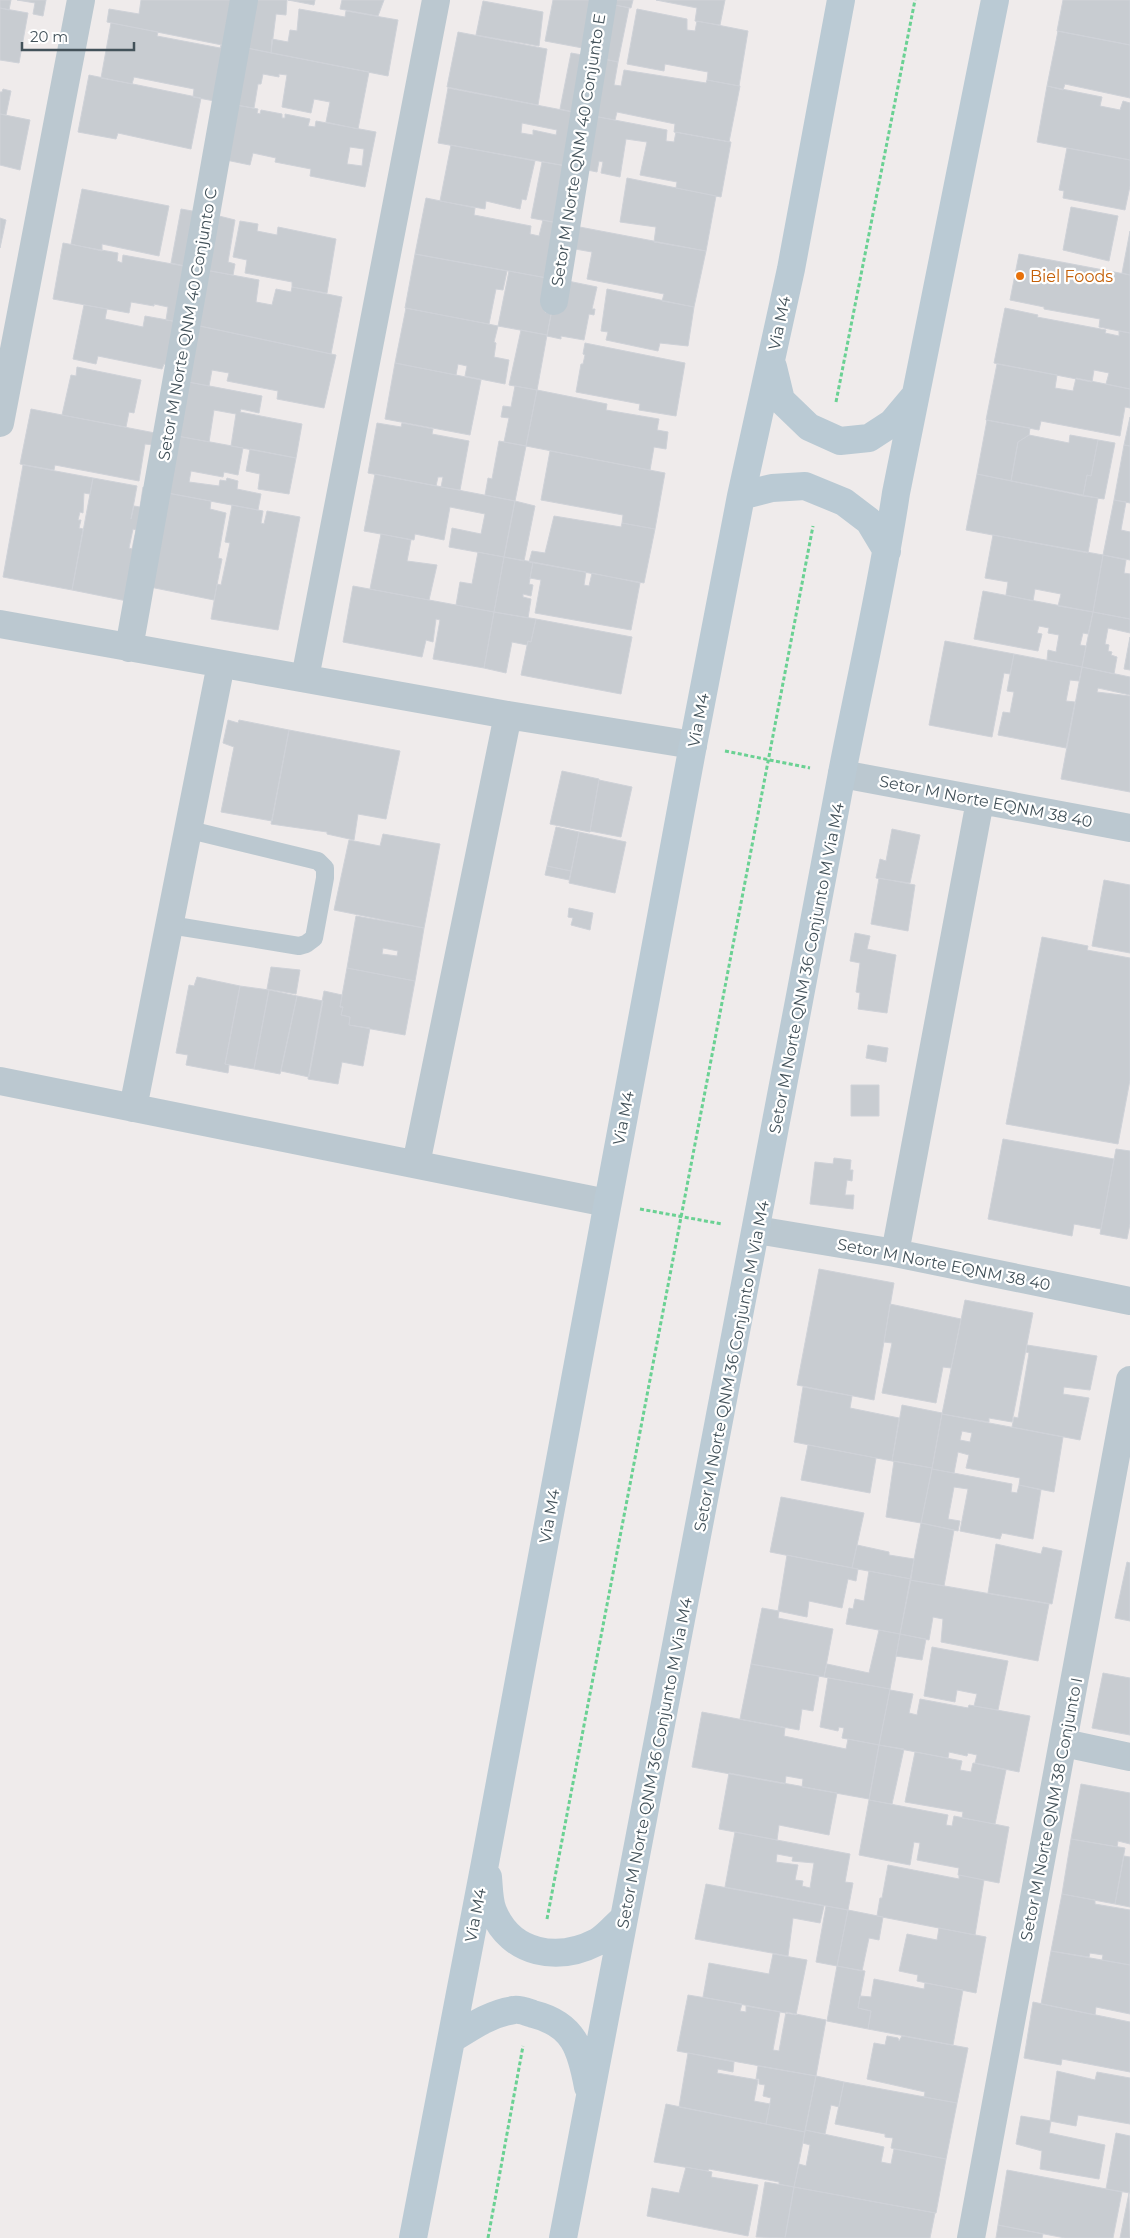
<svg xmlns="http://www.w3.org/2000/svg" width="1130" height="2238" viewBox="0 0 1130 2238" font-family="Montserrat,sans-serif">
<rect width="100%" height="100%" fill="#efebeb"/>
<!-- building -->
<path fill="#c8ccd1" stroke="#cfd2d8" fill-rule="evenodd" d="M0,0H11L9,10L0,8Z
M17,0H46L43,16L33,14L35,3Z
M141,0H256L247,50L107,22L109,9L139,14Z
M256,0H287L286,15L276,14L271,53L247,48Z
M288,0H315L314,5Z
M342,0H384L378,16L340,9Z
M553,0H589L610,4L588,49L545,41Z
M611,0H633L631,8L610,4Z
M656,0H725L720,25L695,21L697,8Z
M1063,0H1130V45L1057,31Z
M483,1L543,12L539,46L476,35Z
M610,4L629,8L618,62L599,58Z
M0,8L28,13L19,63L0,60Z
M299,9L345,17L346,11L398,20L388,76L271,53L272,39L288,42L290,30L297,31Z
M637,9L687,19V30L695,31L697,21L748,31L739,86L707,80L708,72L665,64L664,71L627,64Z
M111,23L158,32L157,36L220,48L221,45L247,50L236,105L193,97L194,89L134,77L132,84L101,78Z
M1058,31L1130,45V98L1065,84L1063,90L1047,86Z
M458,32L547,49L538,105L447,87Z
M247,48L369,72L358,129L326,122L330,102L314,99L311,113L282,107L287,75L279,74V77L263,74L261,84H258L254,108L236,105Z
M571,53L599,58L588,115L560,109Z
M599,58L618,62L614,85L621,86L624,70L706,83L707,80L740,86L729,142L674,132L675,124L617,112L615,120L588,115Z
M89,75L201,98L191,149L118,133L116,139L78,132Z
M1047,86L1102,97L1100,106L1120,110L1123,101L1130,103V160L1037,142Z
M448,88L588,115L578,168L438,143ZM522,123L557,130L556,135L533,130V135L521,133Z
M3,89L11,91L6,115L0,114V92H2Z
M236,105L258,109L257,113L260,114L261,110L282,114V118H285V114L310,119L308,126L315,127L316,121L376,132L365,187L310,176L311,169L275,162L276,158L253,153L250,165L226,160ZM350,147L364,149L362,166L347,164Z
M0,114L30,120L20,170L0,165Z
M588,115L667,130L666,141L674,142L676,132L731,142L721,197L676,188L677,182L640,175L647,142L626,139L620,177L601,173L603,162L599,161L597,172L578,168Z
M451,145L535,161L526,200L522,199L520,209L486,201L485,209L440,201Z
M1067,148L1130,160V186L1125,210L1063,198L1064,191L1059,190Z
M542,162L578,168L568,225L531,218Z
M627,178L716,196L706,251L654,242L656,227L620,222Z
M82,189L169,206L159,256L102,244V251L71,244Z
M426,198L475,208L474,215L531,226L530,234L539,236L543,220L568,225L558,280L415,254Z
M1071,207L1118,216L1109,261L1063,250Z
M181,209L215,215L205,270L171,263Z
M215,215L235,220L228,262L235,264L233,275L205,270Z
M0,218L6,220L0,248Z
M240,221L258,224L257,231L277,235L278,227L336,239L327,293L292,287V282L245,273L247,260L233,257Z
M569,225L706,251L694,307L662,301L664,294L587,279L592,252L564,247Z
M1130,231V275L1122,273Z
M63,243L118,253L117,261L122,263L123,255L205,270L195,325L166,320L168,307L154,304V306L131,302L129,313L53,299Z
M415,254L507,271L503,290L496,289L489,324L405,308Z
M1019,254L1130,275V333L1099,327L1100,319L1044,309V307L1010,300Z
M205,270L259,280L256,302L272,305L276,289L291,292L292,287L342,297L331,354L195,325Z
M509,271L558,280L547,300L545,312L551,314L547,335L498,326Z
M558,279L597,287L592,309H595L594,315L589,314L584,340L561,336V339L547,336Z
M607,289L694,307L688,346L660,343L658,351L606,340L608,332L601,331Z
M84,305L107,309L105,319L143,327L145,316L195,325L186,368L164,364L162,369L98,356L96,364L73,359Z
M406,308L498,326L494,342L496,343L494,357L509,360L505,384L465,376L467,366L458,364L456,375L395,363Z
M1005,308L1038,315L1037,317L1106,330L1105,333L1119,336V331L1130,333V389L1106,384L1109,373L1094,370L1092,382L994,363Z
M195,325L336,355L324,408L277,399L278,391L227,381L229,373L212,370L209,386L183,381Z
M521,330L547,335L537,390L509,385Z
M585,343L685,363L676,416L639,410L640,404L576,392L581,364H583L585,355L583,354Z
M395,363L481,380L470,435L385,419Z
M997,364L1057,375L1055,388L1073,391L1076,378L1130,389V408L1125,407L1120,436L1041,421L1039,430L986,420Z
M77,367L141,380L134,413L129,412L126,427L62,415L71,375L76,376Z
M183,381L262,396L259,413L241,409L240,412L302,424L296,458L231,446L236,414L214,410L209,442L172,435Z
M515,386L537,390L526,446L504,442L509,418L501,417L503,406L511,407Z
M537,390L607,404L606,410L659,419L657,430L668,432L666,449L654,447L650,470L526,446Z
M31,409L155,433L154,445L145,444L139,481L55,465L54,470L20,464Z
M1130,417V446L1124,445Z
M987,420L1030,428L1029,435L1018,442L1011,481L977,474Z
M377,423L401,427L402,423L433,429L432,434L469,441L460,490L441,487L443,477H438L436,486L368,473Z
M172,435L243,448L238,475L224,472L223,477L191,471L189,482L219,486L220,480L226,481L227,478L238,481L237,489L261,494L258,510L162,492Z
M1029,435L1069,443L1070,435L1098,440L1091,476L1087,475L1083,496L1011,481L1018,442Z
M1098,440L1115,443L1104,499L1083,496L1087,475L1091,476Z
M499,441L526,446L515,501L485,495L488,478L492,479Z
M1124,445L1130,446V503L1114,500Z
M250,449L296,458L289,494L258,489L260,474L246,471Z
M550,451L665,473L655,529L622,523L623,515L541,500Z
M23,465L93,478L90,494L84,493L83,513L80,512L78,520H81L79,528L83,529L72,590L3,577Z
M375,474L515,501L504,557L449,547L452,528L481,534L485,514L450,507L444,540L415,534L414,540L364,531Z
M977,474L1098,498L1088,553L966,530Z
M93,478L137,486L131,519L134,506L140,507L143,487L162,491L142,604L72,590ZM133,529L136,530L132,549L129,548Z
M162,492L211,501L210,509L226,513L218,558L222,559L214,600L145,586Z
M1114,500L1126,502L1121,530L1130,532V560L1103,555Z
M515,501L535,506L524,561L504,557Z
M232,505L263,511L261,523L264,524L267,511L300,517L278,630L211,619L217,584L221,585L230,543L225,542Z
M554,516L621,527L622,523L655,529L644,583L529,562L532,551L545,553Z
M381,534L411,540L407,561L437,565L429,600L370,589Z
M993,535L1103,555L1093,612L1058,606L1061,594L1035,589L1033,601L1006,595L1008,582L985,578Z
M478,552L504,557L494,612L456,605L460,582L472,584Z
M1103,555L1126,560L1124,573L1130,574V619L1093,612Z
M504,557L533,562L529,584L533,585L531,596L523,594V597L531,599L528,618L494,612Z
M533,562L586,572L584,585L589,586L592,573L640,583L631,630L535,613L541,580L530,578Z
M353,586L494,612L484,668L433,659L440,620L436,619L433,642L426,640L422,657L343,642Z
M983,591L1093,612L1088,634L1083,633L1080,645L1086,646L1082,667L1047,660L1048,650L1056,652L1059,635L1048,633L1049,628L1039,626L1037,633L1042,634L1038,651L974,639Z
M494,612L536,619L531,642L528,641L527,645L512,642L506,673L484,668Z
M1093,612L1130,619V633L1108,628L1105,644L1109,645L1108,651L1112,652L1111,655L1117,657L1114,674L1082,667Z
M536,619L632,637L621,694L521,675L528,641L531,642Z
M1130,637V670L1124,669Z
M945,641L1014,654L1010,674L1004,673L992,737L929,725Z
M1014,654L1082,667L1079,681L1070,680L1066,701L1075,702L1066,748L998,735L1003,712L1010,713L1014,692L1007,691Z
M1082,667L1130,677V695L1098,688L1097,692L1130,696V792L1061,779Z
M228,720L238,723L239,720L289,730L272,821L221,812L234,747L223,743Z
M289,730L400,751L386,819L358,814L354,840L327,834V832L271,824Z
M562,771L599,779L590,832L550,824Z
M599,780L632,787L621,837L590,831Z
M556,827L579,832L571,871L547,866Z
M892,829L920,835L910,883L876,878L880,859L886,861Z
M579,832L626,842L615,893L569,883Z
M383,834L440,844L424,928L334,910L349,840L380,846Z
M547,866L571,871L569,880L545,875Z
M879,878L915,885L908,931L871,924Z
M1104,880L1130,885V953L1092,946Z
M569,908L593,913L590,930L571,925L573,918L568,917Z
M356,916L424,928L415,981L347,968ZM383,948L398,951L397,956L382,954Z
M855,933L870,936L867,949L896,955L887,1013L858,1009L860,993L856,992L860,963L850,961Z
M1042,937L1088,946L1087,950L1130,958V1080L1118,1144L1006,1124Z
M271,967L300,970L296,994L267,989Z
M347,968L415,981L405,1035L349,1025L350,1017L341,1015L343,1007H340Z
M197,977L240,986L225,1064L229,1065L228,1073L186,1065L188,1055L176,1053L189,985L194,986Z
M240,986L269,990L254,1069L225,1064Z
M269,990L297,996L280,1074L254,1069Z
M324,991L342,995L340,1007H343L341,1015L350,1017L349,1025L370,1028L363,1066L342,1062L338,1084L308,1079Z
M297,996L323,1001L309,1077L281,1071Z
M868,1045L888,1048L886,1062L866,1058Z
M851,1085H879V1116H851Z
M1003,1139L1114,1159L1101,1229L1074,1224L1072,1236L988,1219Z
M1116,1149L1130,1151V1224L1127,1239L1100,1234Z
M834,1158L851,1160L850,1170H853L852,1181L847,1180L845,1195H854L853,1209L810,1204L815,1162L833,1164Z
M819,1269L894,1283L874,1400L797,1385Z
M965,1300L1033,1313L1012,1422L989,1418V1422L942,1414Z
M890,1304L961,1319L951,1368L943,1367L936,1403L882,1393L892,1343L884,1342Z
M1027,1345L1097,1356L1090,1390L1064,1387L1063,1394L1089,1398L1080,1440L1012,1427L1014,1417L1018,1418L1029,1353L1026,1352Z
M803,1387L852,1396L850,1408L899,1418L892,1461L794,1442Z
M902,1405L942,1413L932,1468L892,1461Z
M942,1414L1063,1437L1054,1492L1019,1485L1020,1478L966,1468L969,1455L958,1452L954,1473L932,1469ZM962,1431L972,1433L970,1442L960,1440Z
M808,1445L876,1458L870,1493L801,1480Z
M894,1461L932,1468L921,1523L886,1517Z
M932,1469L1012,1484L1011,1492L1017,1493L1019,1485L1041,1490L1033,1539L1002,1533L1000,1539L960,1531L968,1489L954,1487L948,1519L960,1521L958,1531L921,1523Z
M781,1497L864,1513L852,1568L770,1552Z
M921,1523L954,1530L944,1586L910,1580Z
M996,1544L1041,1554L1043,1547L1062,1551L1052,1604L988,1593Z
M857,1545L889,1552V1555L914,1559L911,1579L852,1568Z
M787,1555L858,1569L856,1581L848,1579L842,1608L809,1601L807,1617L778,1611Z
M1127,1562L1130,1563V1621L1115,1618Z
M869,1571L911,1579L900,1634L846,1624L849,1608L853,1609L855,1599L864,1601Z
M910,1580L1049,1604L1038,1661L941,1642L943,1619L933,1617L929,1640L900,1634Z
M762,1608L779,1611L778,1618L833,1629L824,1677L751,1664Z
M879,1630L900,1634L890,1689L824,1677L827,1664L869,1673Z
M900,1634L926,1639L922,1660L896,1656Z
M932,1647L1008,1661L998,1710L974,1706L977,1694L957,1690L955,1702L924,1696Z
M751,1664L819,1676L813,1711L802,1709L799,1730L740,1719Z
M1103,1673L1130,1678V1735L1092,1728Z
M828,1678L890,1689L879,1745L842,1738L844,1728L839,1727L838,1731L820,1727Z
M890,1690L913,1694L909,1713L917,1715L920,1699L968,1708L969,1705L1030,1716L1019,1772L975,1763L977,1755L968,1753L967,1756L949,1752L948,1758L879,1745Z
M702,1712L785,1728L784,1736L846,1749L848,1739L879,1745L869,1799L802,1787L803,1779L786,1776L785,1784L692,1767Z
M879,1745L904,1749L892,1804L869,1800Z
M915,1752L962,1761L960,1770L971,1772L973,1763L1006,1770L995,1824L962,1818L963,1812L905,1802Z
M729,1773L837,1793L829,1835L779,1825L777,1840L719,1829Z
M1081,1784L1130,1793V1844L1118,1841L1117,1847L1071,1839Z
M869,1800L948,1815L946,1825L952,1826L954,1816L1009,1827L999,1883L959,1875H958L959,1868L917,1860L920,1843L914,1842L910,1865L859,1855Z
M735,1832L850,1854L845,1882L853,1883L848,1910L725,1887ZM777,1854L793,1857L792,1861L814,1863L810,1888L802,1886L803,1881L795,1880L798,1865L776,1862Z
M1071,1839L1125,1848L1115,1904L1062,1894Z
M1124,1856L1130,1857V1907L1115,1904Z
M888,1865L959,1879V1875L984,1880L975,1935L877,1916L880,1898H882Z
M706,1884L824,1906L820,1923L793,1918L788,1956L695,1939Z
M1062,1894L1095,1900V1904L1130,1910V1965L1102,1960L1103,1955L1090,1953L1089,1957L1051,1951Z
M826,1906L848,1910L837,1966L816,1962Z
M848,1910L883,1917L879,1940L869,1938L862,1971L837,1966Z
M939,1928L986,1937L976,1993L917,1981L918,1975L899,1971L907,1934L937,1940Z
M1051,1951L1130,1965V2014L1096,2007L1095,2015L1041,2004Z
M773,1954L807,1960L796,2015L703,1997L709,1963L769,1974Z
M837,1966L865,1971L858,2008L871,2011L868,2029L827,2021Z
M874,1979L924,1989L925,1983L963,1990L953,2045L868,2029L871,2011L858,2008L860,1996L871,1997Z
M688,1995L742,2004L740,2011L746,2012V2006L780,2012L773,2050L779,2051L786,2012L826,2020L816,2076L677,2051Z
M1033,2002L1130,2022V2072L1062,2059L1061,2065L1024,2058Z
M887,2036L898,2038L899,2041L902,2036L968,2048L957,2103L924,2097L925,2092L867,2079L874,2043L885,2045Z
M688,2053L734,2062L733,2072L718,2069L717,2073L758,2080L754,2101L770,2104L766,2124L679,2107Z
M758,2066L816,2076L805,2132L766,2124L771,2098L763,2096L765,2085L759,2084V2079H756Z
M1057,2071L1095,2080L1097,2072L1130,2078V2124L1078,2115L1076,2126L1050,2121Z
M816,2076L844,2082L839,2107L831,2105L825,2134L805,2130Z
M844,2082L957,2103L946,2159L891,2148L893,2138L885,2137V2134L835,2124Z
M666,2104L805,2132L794,2187L779,2184V2182L709,2169L708,2171L654,2162Z
M1021,2116L1051,2121L1049,2133L1105,2145L1099,2179L1040,2169L1042,2151L1016,2144Z
M805,2130L884,2147L881,2162L891,2164L894,2149L946,2159L936,2213L794,2187L799,2164L806,2166L810,2145L803,2143Z
M1116,2133L1130,2136V2193L1106,2189Z
M686,2167L712,2172L711,2177L758,2185L748,2236L647,2216L652,2188L679,2193Z
M1007,2170L1122,2192L1113,2238H1065L998,2225Z
M765,2182L794,2187L785,2238L756,2237Z
M794,2187L935,2213L930,2238H785Z
M1129,2193L1130,2238H1120Z
M998,2225L1043,2234L1042,2238H996Z"/>
<g fill="none" stroke-linecap="round" stroke-linejoin="round">
<!-- path -->
<path stroke="#6ad193" stroke-width="3" stroke-dasharray="4 2.5" stroke-linecap="butt" d="M836,402L915,0
M725,751L810,768
M640,1209L722,1224
M547,1919L813,526
M488,2238L523,2046"/>
<!-- lane -->
<path stroke="#bbc8d0" stroke-width="18" d="M170,925L299,946L306,944L314,938L325,878V868L318,861L190,830"/>
<!-- street -->
<path stroke="#bbc8d0" stroke-width="28" d="M554,301L603,0
M0,423L81,0
M0,624L508,715L693,745
M129,648L244,0
M305,678L436,0
M842,774L1130,828
M0,1081L607,1203
M133,1108L221,664
M416,1164L508,715
M757,1230L895,1253L1130,1301
M895,1253L980,801
M1064,1743L1130,1757
M971,2238L1130,1380"/>
<!-- secondary -->
<path stroke="#bacad4" stroke-width="28" d="M773,367L781,400L809,427L840,441L869,438L892,423L913,398
M741,496L772,488L805,486L844,502L869,521L887,551
M488,1877C489,1888 489,1902 493,1911C511,1955 558,1962 597,1942C606,1937 615,1926 623,1919
M452,2039C471,2027 491,2013 514,2010C520,2009 527,2012 533,2014C574,2024 581,2049 588,2087
M413,2238L485,1863L693,745L741,496L791,269L841,0
M563,2238C642,1826 722,1414 799,1001C813,925 827,849 842,773C860,680 882,587 896,493L995,0"/>
</g>
<!-- markers -->
<circle fill="#e8710a" stroke="#fff" stroke-width="2" cx="1020" cy="276" r="5"/>
<g text-anchor="middle" stroke-width="4.5" stroke-linejoin="round" paint-order="stroke">
<!-- street labels -->
<g font-size="16" fill="#43525a" stroke="#fff">
<text transform="translate(578 150) rotate(-81)" y="6">Setor M Norte QNM 40 Conjunto E</text>
<text transform="translate(779 323) rotate(-78)" y="6">Via M4</text>
<text transform="translate(187 324) rotate(-80)" y="6">Setor M Norte QNM 40 Conjunto C</text>
<text transform="translate(698 720) rotate(-79)" y="6">Via M4</text>
<text transform="translate(986 801) rotate(11)" y="6">Setor M Norte EQNM 38 40</text>
<text transform="translate(806 968) rotate(-79)" y="6">Setor M Norte QNM 36 Conjunto M Via M4</text>
<text transform="translate(623 1118) rotate(-79)" y="6">Via M4</text>
<text transform="translate(944 1264) rotate(11)" y="6">Setor M Norte EQNM 38 40</text>
<text transform="translate(731 1366) rotate(-79)" y="6">Setor M Norte QNM 36 Conjunto M Via M4</text>
<text transform="translate(549 1516) rotate(-80)" y="6">Via M4</text>
<text transform="translate(654 1763) rotate(-79)" y="6">Setor M Norte QNM 36 Conjunto M Via M4</text>
<text transform="translate(1051 1809) rotate(-79)" y="6">Setor M Norte QNM 38 Conjunto I</text>
<text transform="translate(475 1915) rotate(-79)" y="6">Via M4</text>
</g>
<!-- food labels -->
<g font-size="16" fill="#c56008" stroke="#fff" text-anchor="start">
<text x="1030" y="282">Biel Foods</text>
</g>
</g>
<!-- scale -->
<path d="M22 42v8h112v-8" fill="none" stroke="#43525a" stroke-width="2.5"/>
<text x="30" y="42" font-size="15" fill="#43525a" stroke="#ffffff" stroke-width="4" paint-order="stroke">20 m</text>
</svg>
